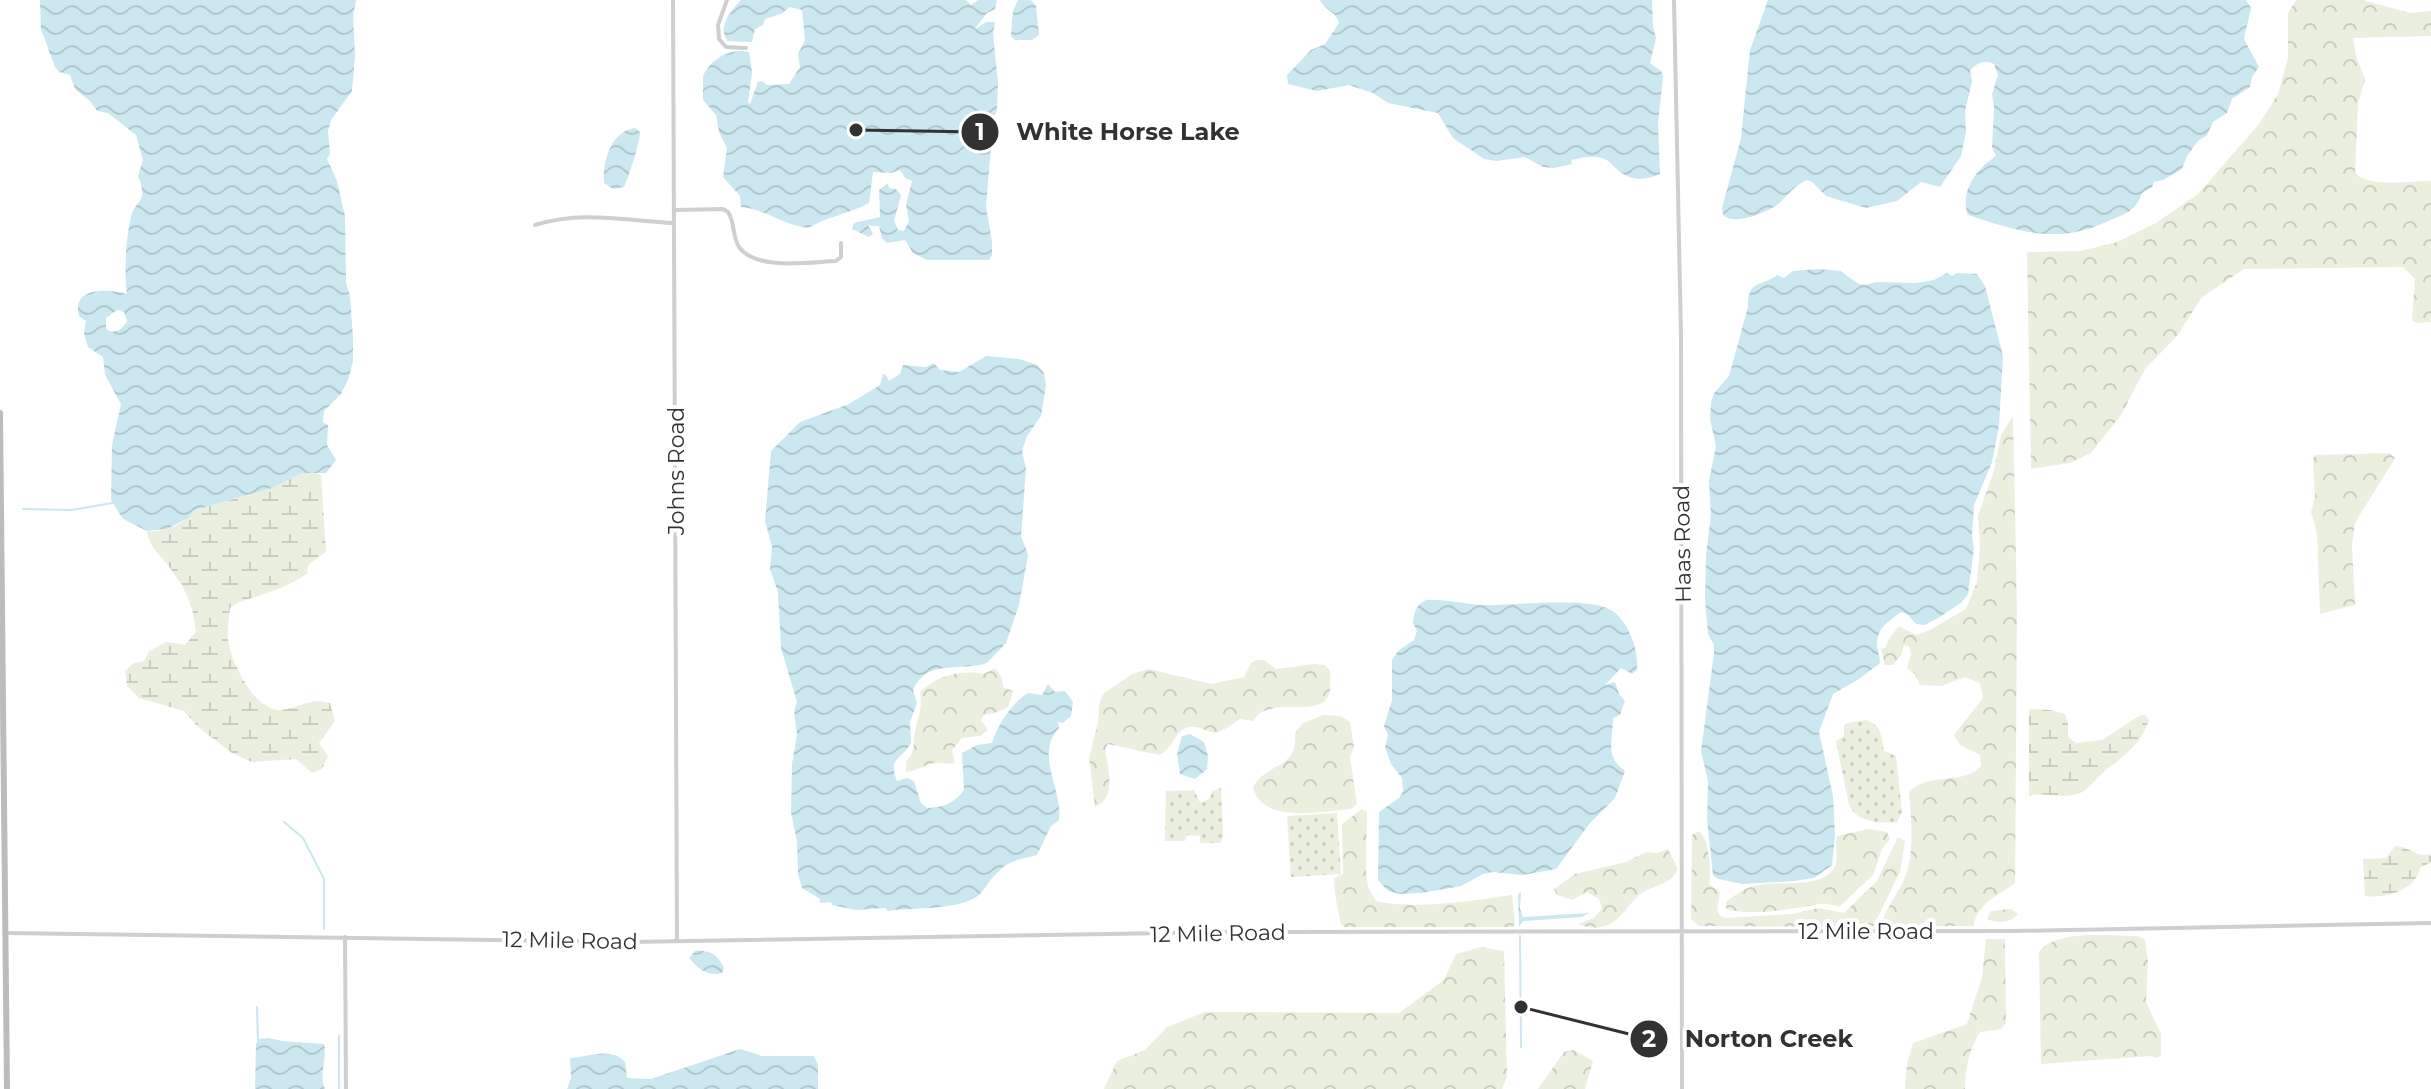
<svg xmlns="http://www.w3.org/2000/svg" width="2431" height="1089" viewBox="0 0 2431 1089" font-family="Montserrat,sans-serif">
<defs>
<pattern id="grass-dots" width="8" height="8" patternUnits="userSpaceOnUse" patternTransform="scale(2)"><rect width="8" height="8" fill="#eaefdf"/><path d="M2 2h.1M6 6h.1" fill="none" stroke="#c9cdc0" stroke-width="1.8" stroke-linecap="round"/></pattern>
<pattern id="forest-crowns" width="20" height="18" patternUnits="userSpaceOnUse" patternTransform="scale(2)"><rect width="20" height="18" fill="#eaefdf"/><path d="M2 6a3 3 0 1 1 6 0M12 15a3 3 0 1 1 6 0" fill="none" stroke="#c9cdc0"/></pattern>
<pattern id="wetland-marsh" width="20" height="14" patternUnits="userSpaceOnUse" patternTransform="scale(2)"><rect width="20" height="14" fill="#eaefdf"/><path d="M1 5h8M5 5V1M11 12h8M15 12V8" fill="none" stroke="#c9cdc0"/></pattern>
<pattern id="water-waves" width="16" height="10" patternUnits="userSpaceOnUse" patternTransform="scale(2)"><rect width="16" height="10" fill="#cbe7ef"/><path d="M0 5q4-4 8 0t8 0" fill="none" stroke="#afc7cd"/></pattern>
</defs>
<rect width="100%" height="100%" fill="#fff"/>
<!-- grass -->
<path fill="url(#grass-dots)" d="M1866,720C1882,725 1881,736 1884,751L1896,756L1902,812L1897,822C1880,824 1856,822 1849,805L1836,741L1844,736V726L1847,723Z
M1221,788L1223,837L1220,843H1200V836L1187,835L1185,841H1165L1166,791L1194,790L1199,801L1203,802L1210,798L1212,791Z
M1337,813L1341,874L1291,877L1287,816Z"/>
<!-- forest -->
<path fill="url(#forest-crowns)" d="M2296,0H2363L2410,13L2431,11V36L2353,38L2356,56L2365,79L2358,104L2355,173C2370,188 2409,181 2431,181V322L2417,323L2412,320L2415,279L2403,267L2244,269L2202,297L2177,336L2145,369L2121,415L2091,453L2070,463L2031,469L2027,252L2081,251L2117,242L2156,223L2198,194L2259,124L2278,94L2288,58V13Z
M2013,416L2017,612L2015,883C2000,894 1975,905 1974,926H1889L1883,919C1890,901 1904,886 1908,868C1914,843 1911,817 1909,792C1929,771 1963,786 1981,766L1980,755L1960,745L1954,735L1983,698L1980,683L1965,677L1941,686L1920,685L1915,674L1907,668L1911,654L1909,646L1904,645L1901,655L1893,665H1885L1881,649L1886,647L1888,640L1899,626L1916,635L1930,630L1966,609L1977,582L1980,546L1978,516L1994,471L2001,435Z
M2390,453L2395,458L2355,523L2352,546L2355,605L2320,614L2317,533L2311,512L2315,497L2313,459L2315,455Z
M1257,660H1264L1276,669L1315,664L1325,665L1330,671C1330,679 1332,689 1328,696C1317,719 1269,694 1253,721L1240,719C1233,723 1225,731 1217,732C1207,734 1198,723 1186,728C1174,733 1173,749 1159,755L1108,744L1105,749C1108,768 1117,798 1095,807L1089,758L1098,722L1099,705L1103,694L1132,674L1149,669L1211,684L1244,677L1251,663Z
M995,668L1002,678L1003,687L1013,691L1008,707L998,712L984,715L981,720L988,730L980,736L962,738L952,750L955,763C947,765 942,762 934,763C924,765 917,771 906,772V762C917,748 912,748 915,732C918,716 923,708 920,692C936,676 961,669 984,674Z
M1323,715L1341,716L1350,722L1354,747L1350,757L1357,804L1351,809C1323,811 1262,825 1253,787C1268,761 1298,770 1295,733L1303,723Z
M1362,809L1367,812L1366,871L1368,887L1376,901C1414,910 1472,901 1512,895L1515,923L1513,927H1345L1341,925C1338,908 1334,895 1334,878L1343,874L1342,824Z
M1869,829L1887,832L1890,839L1882,849L1873,875L1839,907C1822,900 1814,906 1796,908C1775,911 1747,915 1726,909V902C1732,897 1741,891 1748,888C1769,878 1820,892 1834,868C1840,859 1834,846 1837,836Z
M1699,831C1710,841 1711,870 1709,884L1720,892L1717,910L1720,916L1725,918L1793,914L1818,908L1844,913L1877,881L1898,837L1905,841L1900,872L1873,927L1699,926L1691,919L1692,835Z
M1668,849L1678,869C1669,888 1650,884 1637,897C1628,905 1621,919 1610,924C1601,929 1587,928 1578,924L1594,918L1602,908L1599,899L1587,892L1572,900L1557,895L1554,889L1575,874L1626,862L1646,852L1657,853Z
M2011,909L2018,914C2011,923 1997,924 1987,919L1991,911Z
M2137,936L2145,939L2148,962L2146,1002L2161,1034V1055L2157,1058L2150,1056L2041,1064L2039,952C2057,929 2109,936 2137,936Z
M1986,939H2005L2006,1023L2001,1029L1980,1032C1969,1050 1965,1068 1965,1089H1905L1907,1064L1913,1043L1967,1024L1982,977Z
M1481,947L1504,951L1507,1077L1502,1089H1104L1117,1061L1145,1050L1167,1027L1205,1012L1399,1013L1444,980L1456,954Z
M1573,1050L1593,1061L1585,1089H1538L1564,1052Z"/>
<!-- wetland -->
<path fill="url(#wetland-marsh)" d="M313,472L321,475L326,552L308,565L307,574C296,581 284,587 272,591C258,597 242,599 230,608C229,618 227,630 228,640C231,662 255,712 281,710C301,708 309,697 330,703L335,721L319,743L328,756L322,769L312,773L296,759L252,762L232,753L198,727L184,711L139,698L127,686L125,671L134,663L144,661L149,651L166,642L185,645L196,632C194,607 186,589 170,568C161,556 149,547 147,531C164,533 185,524 195,510L272,488L302,473Z
M2029,709L2050,710L2065,714L2068,723V737L2076,743L2102,740L2139,716L2145,715L2149,720C2140,748 2118,759 2098,777C2090,785 2086,793 2073,795C2058,798 2044,792 2029,796Z
M2395,846C2409,845 2416,859 2431,854V862L2420,868C2416,890 2385,899 2365,896L2363,859L2386,858Z"/>
<!-- water -->
<path fill="url(#water-waves)" fill-rule="evenodd" d="M40,0H356L353,16L355,56L352,91L331,120L328,131L330,154L327,159L337,181L345,216L346,283L350,296L353,337V361L348,380L341,394L324,411L323,422L328,425L327,445L336,460L326,473H302L272,488L195,510L188,518L167,529L147,531L123,519L111,500L112,445L121,404L105,375L103,357L88,347L84,334L86,321L79,316C71,286 110,289 127,294C124,272 126,238 131,217C136,198 149,203 138,176L143,160L136,135L108,113L97,111L90,101L75,89L70,75L59,72L55,67L41,29ZM117,310L124,312L127,321C123,328 118,333 109,331L106,328V318Z
M741,0H966L971,5L978,0H997L995,9L987,13L974,30L986,22H995L993,34L998,83L997,110L992,121L995,134L991,148L986,206L992,242V255L989,260H927L913,253L905,240L887,243L882,238L879,226L868,225L873,234L869,237L852,229L854,223L880,217L879,190L888,183L889,188L896,189L901,195L894,221L898,230L904,231L909,221L906,205L912,181L905,178L900,170L891,173L873,172L869,203C849,214 828,216 808,228C784,226 763,208 741,207L740,196L723,177L727,148L719,132L716,115L703,100V76C712,58 730,48 749,52L752,73L748,102L750,104L758,82L762,81L767,85L789,84L800,67L798,54L805,40L802,10L790,7L781,14L765,19L763,25L755,29L752,42L727,41C718,25 730,12 741,0Z
M1018,0H1031L1036,6L1039,35L1032,40H1015L1011,36L1013,11Z
M1320,0H1652L1653,26L1656,38L1650,63L1661,71L1663,76L1658,124L1660,174C1646,180 1631,182 1618,170C1613,166 1609,160 1602,158C1591,155 1581,158 1571,160L1572,164L1554,168L1543,167L1525,157L1496,161L1484,159L1453,138L1438,113L1388,103L1373,93L1349,85L1317,91L1288,84L1287,75L1311,50L1325,44L1339,23C1336,11 1324,10 1320,0Z
M1768,0H2246L2251,8L2244,39L2259,67L2252,77L2250,87L2232,99L2227,113L2213,122L2207,135L2198,141L2187,156L2182,169L2163,180L2154,182L2152,187L2142,193C2135,213 2124,214 2106,222C2058,245 2017,231 1968,215C1959,190 1978,168 1996,156L1992,147L1994,108L1992,94L1998,75L1994,64C1984,59 1978,63 1970,70L1972,81L1965,111L1966,132L1961,156L1940,187L1921,182L1897,201L1866,208L1826,196L1812,182L1807,180C1794,185 1787,197 1777,205C1765,213 1735,226 1723,215L1722,208L1741,138L1750,50Z
M635,128L640,132C640,142 629,176 624,187L613,189L604,183C602,162 611,131 635,128Z
M1819,269L1840,271L1859,284L1865,285L1876,282L1916,283L1934,280L1947,273L1952,276L1957,273L1977,274L1985,286L2003,356L1999,426L1992,462L1974,505L1972,536L1974,549L1968,594L1962,602L1938,618L1925,625L1916,624L1907,614L1901,612C1890,621 1878,626 1877,643C1877,649 1880,656 1880,663L1859,679L1833,694L1819,732L1833,796L1835,835L1832,865L1814,878L1794,881L1743,884L1718,879L1713,875L1707,819L1708,781L1701,751L1714,653V645L1708,634L1705,599L1706,555L1711,515L1709,481L1716,446L1710,419L1711,402L1714,393L1729,376L1748,307C1748,279 1760,288 1777,275L1784,278L1793,271Z
M986,356L1019,359L1037,365L1044,373L1046,385L1041,416L1027,436L1022,451L1026,469L1021,536L1028,555L1019,605L1006,643L987,663C961,672 927,658 913,690L917,703L910,722L911,743C902,760 887,757 897,781L907,778L914,781L921,803L927,808C942,808 955,803 964,790L962,753L977,745L992,743C998,724 1012,703 1028,693L1042,695L1048,684L1055,692L1065,691L1073,702L1071,716L1063,723L1058,722L1059,728C1034,754 1063,789 1059,820L1051,826L1037,855C1025,858 1010,860 999,871C991,878 986,887 980,894C962,911 911,907 888,911L885,908L856,910L832,905L831,902L820,903V899L802,888L798,874L797,842L791,812L792,764L797,734L794,711L797,702L781,648L778,592L770,569L772,546L765,522L771,451L800,422L849,404L880,385L883,374L886,375L889,381L900,374L903,365L926,367L934,363L940,370L959,372Z
M1426,600C1445,599 1463,604 1482,605C1512,606 1587,596 1611,610C1629,621 1639,651 1637,670L1632,674L1621,668L1605,685L1615,682L1619,694L1625,701L1620,715L1613,718C1613,740 1604,756 1625,771L1615,798L1590,823L1556,869L1522,875L1493,872L1483,874L1461,886L1421,893L1400,894L1388,891L1378,880L1379,812L1399,798L1403,791L1402,778L1391,764L1385,747L1388,735L1384,726L1392,700V660L1399,650L1414,640L1417,631L1413,623C1414,612 1416,605 1426,600Z
M1190,734L1204,742L1208,756L1207,769L1195,779L1180,774L1177,754L1182,736Z
M1521,892L1520,909L1523,917L1589,913L1582,917L1523,921L1519,927L1518,894Z
M695,951C709,950 718,954 724,968L722,973C708,977 698,969 689,958Z
M269,1038L282,1041L324,1044C328,1059 318,1073 325,1089H255L256,1044L259,1039Z
M740,1049L762,1056H814L818,1065V1089H567L571,1078L570,1058C588,1057 611,1046 625,1062L627,1078L651,1079Z"/>
<g fill="none" stroke-linecap="round" stroke-linejoin="round">
<!-- stream -->
<path stroke="#cbe7ef" stroke-width="2" d="M23,509L72,510L112,503
M284,822L303,838L324,879V929
M1520,936L1521,1047
M257,1007L258,1042
M339,1036V1089"/>
<!-- street -->
<path stroke="#cfcfcf" stroke-width="4" d="M673,0L677,941
M727,0L718,25L719,39L726,47L746,48
M1674,0L1681,336L1682,1089
M674,210L723,209L728,212C735,222 732,236 739,247C756,271 810,262 836,261L841,257V243
M535,225C583,210 627,221 674,223
M6,933L630,942L1229,932L2013,931L2431,923
M345,937L346,1089"/>
<!-- secondary -->
<path stroke="#bcbcbc" stroke-width="6" d="M0,413L7,1089"/>
</g>
<g text-anchor="middle" stroke-width="8" stroke-linejoin="round" paint-order="stroke">
<!-- street labels -->
<g font-size="22" fill="#323232" stroke="#fff">
<text transform="translate(676 471) rotate(-90)" y="8">Johns Road</text>
<text transform="translate(1682 544) rotate(-91)" y="8">Haas Road</text>
<text x="1866" y="939">12 Mile Road</text>
<text transform="translate(1218 933) rotate(-1)" y="8">12 Mile Road</text>
<text transform="translate(570 940) rotate(1)" y="8">12 Mile Road</text>
</g>
</g>
<!-- callouts -->
<path fill="none" stroke="#323232" stroke-width="3" d="M856 130L980 132M1521 1007L1649 1039"/>
<g fill="#323232" stroke="#fff" stroke-width="3">
<circle cx="856" cy="130" r="8"/>
<circle cx="1521" cy="1007" r="8"/>
<circle cx="980" cy="132" r="20"/>
<circle cx="1649" cy="1039" r="20"/>
</g>
<g font-size="24" text-anchor="middle" font-weight="bold" fill="#fff">
<text x="980" y="140">1</text>
<text x="1649" y="1047">2</text>
</g>
<g font-size="24" text-anchor="middle" font-weight="bold" fill="#323232" stroke="#fff" stroke-width="8" stroke-linejoin="round" paint-order="stroke">
<text x="1128" y="140">White Horse Lake</text>
<text x="1769" y="1047">Norton Creek</text>
</g>
</svg>
